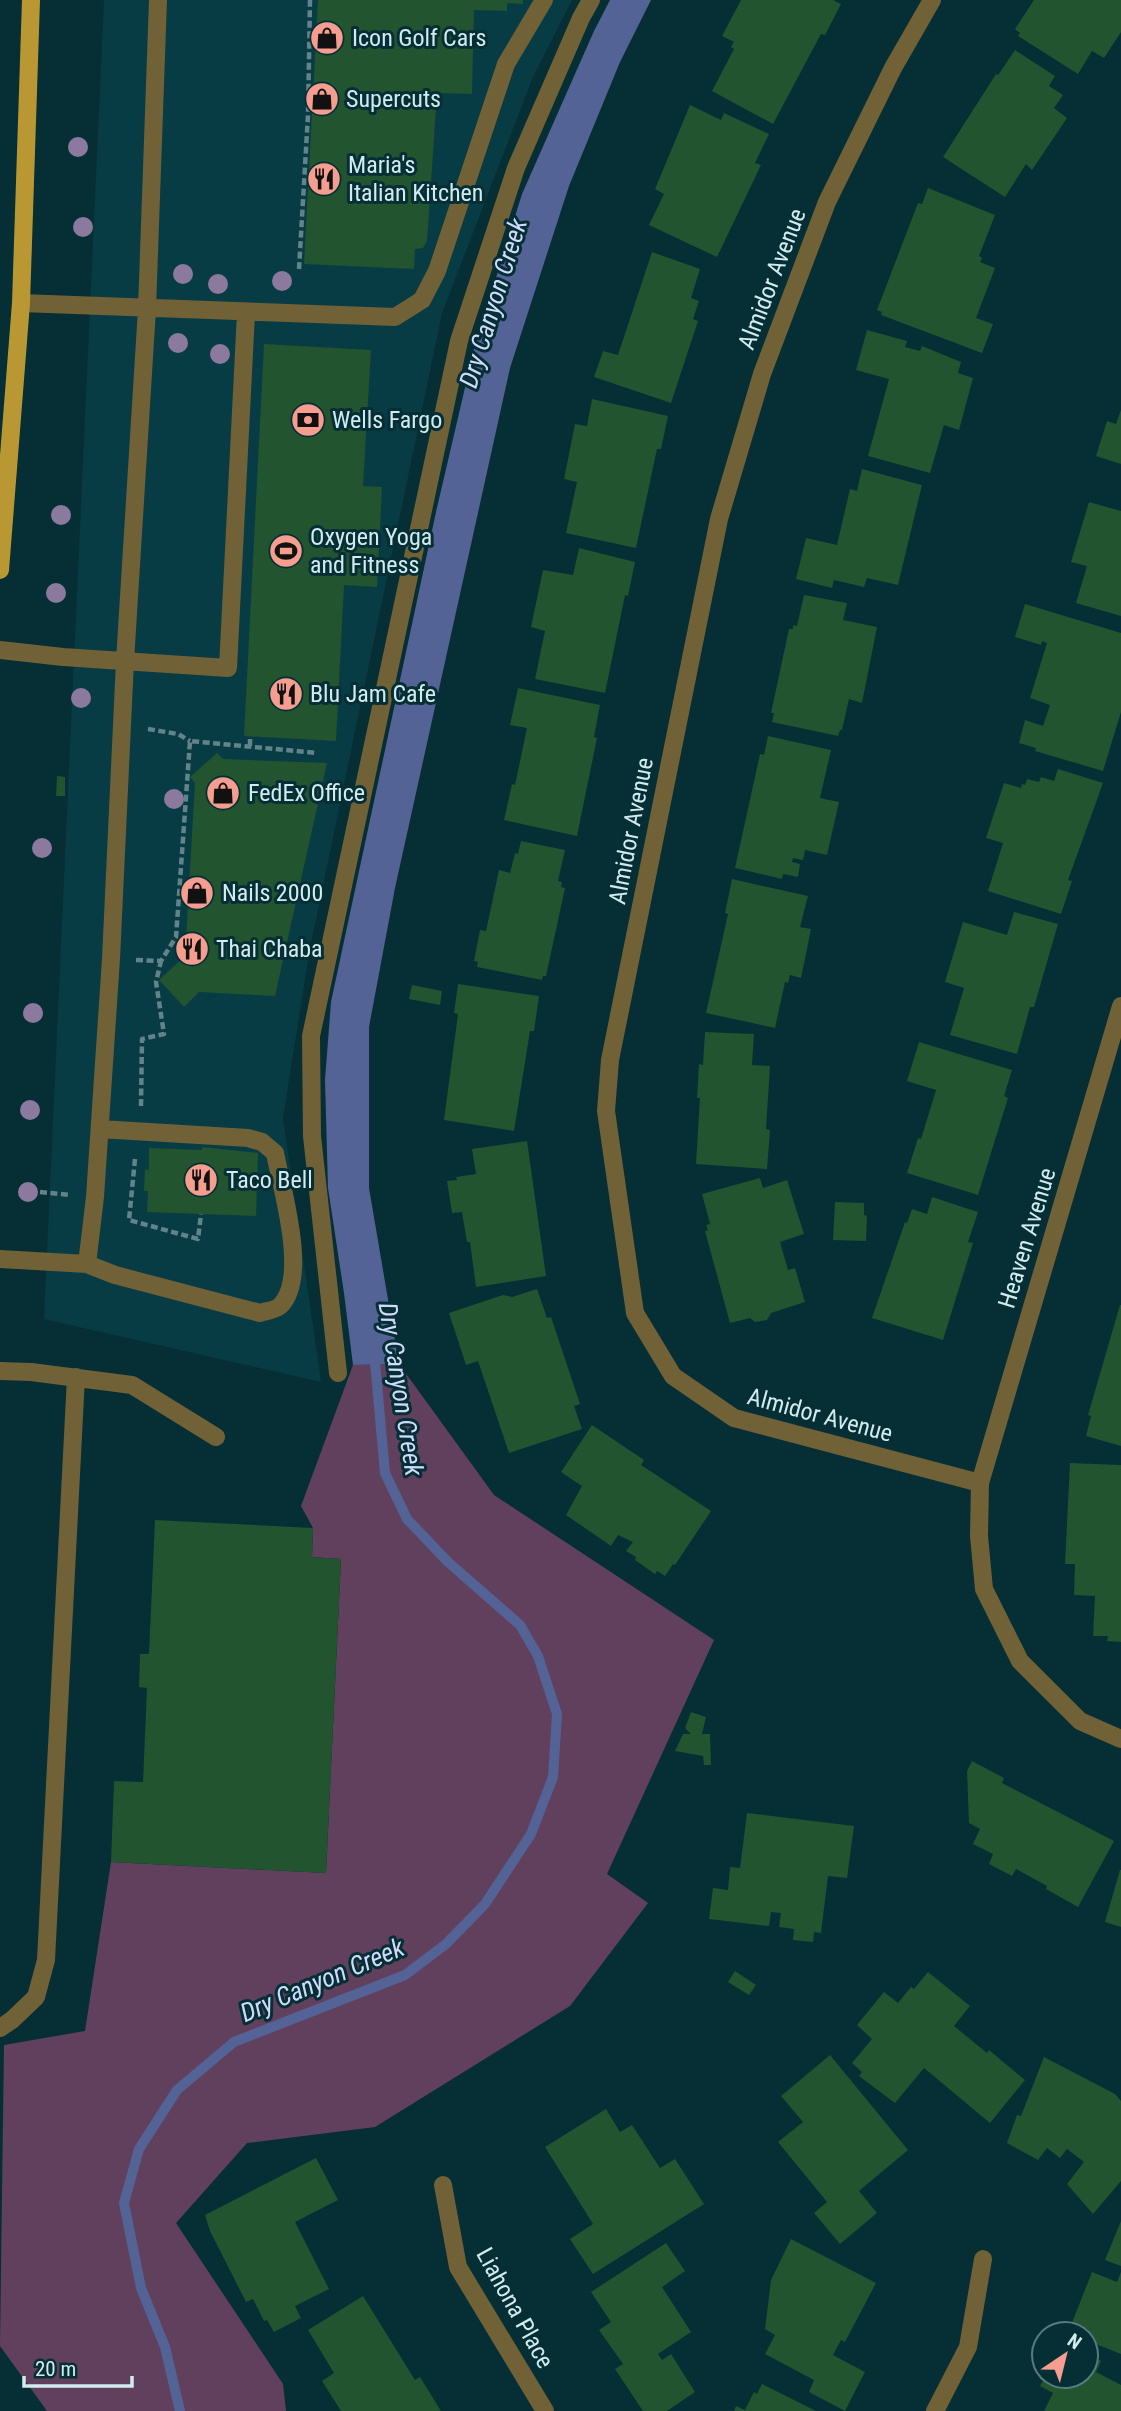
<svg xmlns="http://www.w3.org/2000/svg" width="1121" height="2411" viewBox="0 0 1121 2411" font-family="'Roboto Condensed',sans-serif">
<rect width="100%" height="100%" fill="#052f35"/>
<!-- built -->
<path fill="#083c44" d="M104,0H572L533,77L442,313L310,948L283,1118L321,1382L44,1319Z"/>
<!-- green -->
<path fill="#61405e" d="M399,1364L494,1495L714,1640L607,1874L648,1903L570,2006L375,2127L247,2143L176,2223L283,2384L286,2411H47L0,2346L4,2045L85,2031L111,1862L326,1873L341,1559L312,1557L313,1528L301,1506L353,1365Z"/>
<!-- water -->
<path fill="#536395" d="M610,0H651L620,62L569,186L510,368L395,888L369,1027V1188L399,1364L353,1365L344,1293L328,1188L325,1080L331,1002L436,512L474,349L522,194L594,31Z"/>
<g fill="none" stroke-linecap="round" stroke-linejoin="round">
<!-- stream -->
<path stroke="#536395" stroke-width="10" d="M180,2411L165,2347L141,2288L124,2203L139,2149L177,2090L234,2042L405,1975L446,1944L485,1904L531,1834L553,1777L557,1714L538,1656L520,1625L448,1562L407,1519L385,1473L374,1351"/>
</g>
<!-- building -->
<path fill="#21542f" d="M318,0H523V4L507,3V11L474,10L472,94L437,93L427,241L423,248L415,249L414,269L304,264Z
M741,0H833L841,4L825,35L821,34L773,124L712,91L734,49L731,47L734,42L722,36Z
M1034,0H1121V32L1104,58L1092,51L1078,74L1018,36L1020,33L1015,29Z
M1015,50L1055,76L1049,86L1063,95L1054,108L1067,118L1032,170L1026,164L1005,197L943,157L996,74L998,75Z
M690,105L721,120L724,113L769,134L755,163L761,165L717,257L649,225L664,194L655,189Z
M928,188L995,215L979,256L982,258L980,262L995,268L976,318L993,324L982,353L881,315L882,312L877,310L918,203L922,204Z
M652,252L700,269L691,298L699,301L693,319L698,321L671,403L594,377L603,351L618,355Z
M867,330L907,341L905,347L920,351L922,346L961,362L958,373L973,378L959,430L944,425L930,473L868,456L889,379L856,370Z
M264,344L371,350L363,486L382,487L377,587L344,585L336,741L244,736Z
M592,399L668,416L661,449H657L636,548L566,533L577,482L564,479L575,424L587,426Z
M1121,410V464L1096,456L1107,421L1116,424Z
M862,469L922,485L898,585L867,578L864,587L834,580L832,588L796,579L806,538L837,545L850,489L857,491Z
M1089,502L1121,511V616L1076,603L1087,566L1071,562Z
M579,548L635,562L628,596L625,595L605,693L535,679L545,631L531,627L543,570L573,575Z
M804,595L847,603L843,620L877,627L862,703L849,699L842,730H840L838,736L772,722L774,713H771L789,629H793V625L797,626Z
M1025,604L1121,633V712L1103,771L1035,751L1036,748L1019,743L1025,720L1043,726L1050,705L1030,698L1047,643L1042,641L1041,645L1015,637Z
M518,688L600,705L594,737L597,738L577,836L504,820L512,784L515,785L527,728L510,725Z
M768,736L831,750L820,798L839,802L827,855L805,850L803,860L793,858L792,862L800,864L798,877L783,874L782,879L735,868L760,754L764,755Z
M217,753L223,759L327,763L275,996L199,992L184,1007L159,980L185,956L195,783L190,777Z
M1058,769L1103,783L1068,880L1072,881L1061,914L988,891L1003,843L986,838L1004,783L1021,788L1022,784L1025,785L1027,779L1039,782L1041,777L1054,781Z
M57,776L65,777V796H56Z
M521,841L565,850L558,881L562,882L561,887L565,888L546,976H543L542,980L477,967L478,962L474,961L480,930L486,931L499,870L510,873L515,853L518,854Z
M732,879L808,896L800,927L811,929L801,978L790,975L788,983L785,982L775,1028L706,1013L728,914L725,913Z
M1014,912L1058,924L1034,1007H1030L1017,1054L950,1035L964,988L945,982L963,922L1007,935Z
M458,984L539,996L534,1031H530L514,1131L444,1120L458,1014L454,1013Z
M412,985L442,991L440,1005L409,999Z
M705,1032L754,1034L752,1065L770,1066L766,1129L770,1130L767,1169L696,1164L700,1098H697L699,1064L703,1065Z
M919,1042L1012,1070L1004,1096L1008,1098L978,1195L907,1173L918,1138L921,1139L936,1090L907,1081Z
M527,1141L546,1276L476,1287L470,1242H467L462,1212L452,1213L447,1181L457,1180L456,1177L476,1174L472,1149Z
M202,1147L258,1153L256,1216L147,1212L148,1191H144L145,1169L149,1170V1148L202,1150Z
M760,1178L763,1188L787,1180L804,1234L780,1242L788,1270L795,1268L805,1302L771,1313L767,1320L755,1322L750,1318L730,1323L705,1231L708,1230L706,1225L710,1224L702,1194Z
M932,1197L978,1212L968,1242L973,1243L943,1340L872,1318L905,1222L907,1223L912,1209L927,1214Z
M835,1202L864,1203V1215L867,1216L866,1241L833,1240Z
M537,1289L547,1318L551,1317L580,1404L574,1406L582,1429L509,1453L478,1361L466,1365L449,1313L503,1295L512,1297Z
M1120,1305H1121V1446L1086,1436L1091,1416L1088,1415Z
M592,1425L644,1460L641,1465L711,1511L675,1565L673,1564L665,1576L657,1571L655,1574L635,1560L636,1557L626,1551L633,1542L618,1535L611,1546L566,1515L582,1486L561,1472Z
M1070,1463L1121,1465V1642L1107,1641L1108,1636H1093L1095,1596L1074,1595L1075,1564H1065Z
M155,1520L313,1528L312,1557L341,1559L326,1873L111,1862L114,1781L143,1782L147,1688L139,1687L140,1654H149Z
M691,1712L706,1717L702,1734H710L711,1765H704L703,1756L675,1751L683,1734H691L685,1728Z
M972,1761L1004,1778L1002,1783L1114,1841L1078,1907L1046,1889L1047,1886L1016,1869L1012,1876L989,1864L993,1854L973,1844L980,1829L969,1823L967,1771Z
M747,1813L854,1826L847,1878L828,1876L821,1933L814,1932L813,1942L793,1940L794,1929L779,1927L781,1913L771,1912L769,1926L709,1919L713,1888L728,1890L730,1867L740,1868Z
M1120,1870H1121V1927L1105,1922Z
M735,1971L756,1985L749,1995L728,1982Z
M928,1972L970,2006L954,2026L987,2053L989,2050L1025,2080L990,2123L924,2068L895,2103L859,2076L862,2072L852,2063L872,2039L857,2025L884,1992L898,2003L911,1987L914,1989Z
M830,2055L908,2150L859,2191L877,2213L840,2244L814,2213L827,2202L778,2142L803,2122L781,2096Z
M1044,2057L1115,2094L1121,2101V2181L1093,2214L1067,2184L1084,2162L1067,2149L1060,2158L1047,2148L1038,2160L1007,2143L1017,2115L1021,2116Z
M606,2109L620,2132L632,2125L660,2168L675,2159L704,2204L593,2274L570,2239L593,2224L545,2147Z
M316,2158L338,2200L295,2222L329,2289L295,2306L301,2318L274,2332L267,2320L264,2321L253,2299L246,2302L210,2231L205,2215Z
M1121,2221V2266L1105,2260Z
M791,2239L876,2283L845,2342L841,2340L833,2355L865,2372L845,2411L809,2392L814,2380L765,2354L775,2335L765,2329L771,2280Z
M666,2243L685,2271L662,2287L691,2332L658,2354L662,2360L671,2354L695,2392L667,2411H643L615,2369L623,2364L599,2330L611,2322L591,2292Z
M1092,2272L1117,2282L1121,2272V2354L1086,2340V2334L1068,2333Z
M363,2296L415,2380L420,2377L441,2411H341L322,2381L334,2373L308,2330Z
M1086,2353L1101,2361L1096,2372L1121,2385V2411H1044L1053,2393L1040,2386L1045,2376H1086Z
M762,2384L816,2411H734L736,2406L745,2410L754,2392L757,2394Z"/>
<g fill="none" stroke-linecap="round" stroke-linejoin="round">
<!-- path -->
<path stroke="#618389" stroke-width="4.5" stroke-dasharray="7 3.5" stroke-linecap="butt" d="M299,269L308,115L310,0
M148,729L178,734L190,741
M250,746V737
M136,960L161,961L176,937L190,741L317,753
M141,1106L142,1039L164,1034L156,982L161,961
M135,1159L129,1220L198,1239L201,1214
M40,1192L70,1195"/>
<!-- minor -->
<path stroke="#716136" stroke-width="18" d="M932,0L893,68L827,202L762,374L719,519L610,1060L606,1111L635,1313L673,1376L734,1418L980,1483
M21,303L395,317L422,300L437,271L506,64L544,0
M0,650L63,657L228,668L246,313
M1121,1006L980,1483L979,1536L984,1589L1020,1661L1080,1721L1121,1739
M0,1259L87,1264L95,1197L111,959L125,661L147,309L158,0
M87,1264L115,1275L260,1313C266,1311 276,1310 280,1306C309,1278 282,1190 275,1153L262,1142L248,1138L100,1129
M0,1371L31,1372L132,1385L216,1437
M338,1373L312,1136L311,1036L459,341L516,168L581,18L591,0
M0,2028L12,2020L36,1997L46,1960L76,1377
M443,2185L458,2267L545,2411
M935,2411L968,2347L983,2259"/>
<!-- major -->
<path stroke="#b99834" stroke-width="18" d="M0,570L21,303L31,0"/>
</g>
<!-- trees -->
<g fill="#8c799e">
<circle cx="78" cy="147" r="10"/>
<circle cx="83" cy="227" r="10"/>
<circle cx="183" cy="274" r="10"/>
<circle cx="282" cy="281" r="10"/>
<circle cx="218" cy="284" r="10"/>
<circle cx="178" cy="343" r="10"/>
<circle cx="220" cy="354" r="10"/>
<circle cx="61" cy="515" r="10"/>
<circle cx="56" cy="593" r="10"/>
<circle cx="81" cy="698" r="10"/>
<circle cx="174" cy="799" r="10"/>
<circle cx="42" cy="848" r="10"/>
<circle cx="33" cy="1013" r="10"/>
<circle cx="30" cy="1110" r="10"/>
<circle cx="28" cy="1192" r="10"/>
</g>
<!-- icons -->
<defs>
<g id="shop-disc" transform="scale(1.75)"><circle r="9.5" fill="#f59d8e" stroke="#052f35"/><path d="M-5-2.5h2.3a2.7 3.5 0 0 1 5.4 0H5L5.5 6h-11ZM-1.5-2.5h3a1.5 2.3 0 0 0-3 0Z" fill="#111"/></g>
<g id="restaurant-disc" transform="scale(1.75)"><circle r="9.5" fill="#f59d8e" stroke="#052f35"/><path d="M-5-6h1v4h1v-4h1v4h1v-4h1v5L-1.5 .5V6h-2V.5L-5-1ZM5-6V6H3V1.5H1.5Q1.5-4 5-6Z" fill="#111"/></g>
<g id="bank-disc" transform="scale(1.75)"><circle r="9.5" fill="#f59d8e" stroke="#052f35"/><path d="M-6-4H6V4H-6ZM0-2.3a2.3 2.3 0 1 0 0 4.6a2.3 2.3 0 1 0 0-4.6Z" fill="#111"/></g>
<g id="stadium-disc" transform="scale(1.75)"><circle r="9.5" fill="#f59d8e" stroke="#052f35"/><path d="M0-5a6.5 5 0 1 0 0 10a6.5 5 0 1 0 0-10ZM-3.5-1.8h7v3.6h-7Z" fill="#111"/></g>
</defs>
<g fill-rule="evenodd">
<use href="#shop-disc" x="327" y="38"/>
<use href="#shop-disc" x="322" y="99"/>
<use href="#restaurant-disc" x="324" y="179"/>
<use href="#bank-disc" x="308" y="420"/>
<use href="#stadium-disc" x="286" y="551"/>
<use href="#restaurant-disc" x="286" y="694"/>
<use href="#shop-disc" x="223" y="793"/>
<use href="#shop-disc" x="197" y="893"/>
<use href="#restaurant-disc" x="192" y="949"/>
<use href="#restaurant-disc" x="201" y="1180"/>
</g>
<g text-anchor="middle" stroke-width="6" stroke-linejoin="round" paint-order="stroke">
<!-- poi labels -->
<g font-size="24" fill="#d1ebef" stroke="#052f35" text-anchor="start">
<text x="352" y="46">Icon Golf Cars</text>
<text x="346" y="107">Supercuts</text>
<text x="348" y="173">Maria's<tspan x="348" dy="28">Italian Kitchen</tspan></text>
<text x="332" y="428">Wells Fargo</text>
<text x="310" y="545">Oxygen Yoga<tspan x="310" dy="28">and Fitness</tspan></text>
<text x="310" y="702">Blu Jam Cafe</text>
<text x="248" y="801">FedEx Office</text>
<text x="222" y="901">Nails 2000</text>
<text x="216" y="957">Thai Chaba</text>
<text x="226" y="1188">Taco Bell</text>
</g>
<!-- street labels -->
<g font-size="24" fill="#d1ebef" stroke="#052f35">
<text transform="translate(772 279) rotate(-69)" y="8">Almidor Avenue</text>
<text transform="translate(631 831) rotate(-79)" y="8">Almidor Avenue</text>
<text transform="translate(1027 1238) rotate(-73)" y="8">Heaven Avenue</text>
<text transform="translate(820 1415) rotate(15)" y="8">Almidor Avenue</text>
<text transform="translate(515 2308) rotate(61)" y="8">Liahona Place</text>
</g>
<!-- water labels -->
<g font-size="26" font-style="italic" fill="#d0dbfb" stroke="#052f35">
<text transform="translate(493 303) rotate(-73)" y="9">Dry Canyon Creek</text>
<text transform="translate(401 1389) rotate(81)" y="9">Dry Canyon Creek</text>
<text transform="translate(322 1980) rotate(-23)" y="9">Dry Canyon Creek</text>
</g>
</g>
<!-- north arrow -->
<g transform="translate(1065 2355) rotate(35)"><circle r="33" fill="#052f35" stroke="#577a7f" stroke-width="2"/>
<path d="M0-5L12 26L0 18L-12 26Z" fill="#f59d8e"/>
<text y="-10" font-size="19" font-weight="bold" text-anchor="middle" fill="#d1ebef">N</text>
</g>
<!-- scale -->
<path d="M24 2376v10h108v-10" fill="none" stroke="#d1ebef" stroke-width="3.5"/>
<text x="35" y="2376" font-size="21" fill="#d1ebef" stroke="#052f35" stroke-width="5" paint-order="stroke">20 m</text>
</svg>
